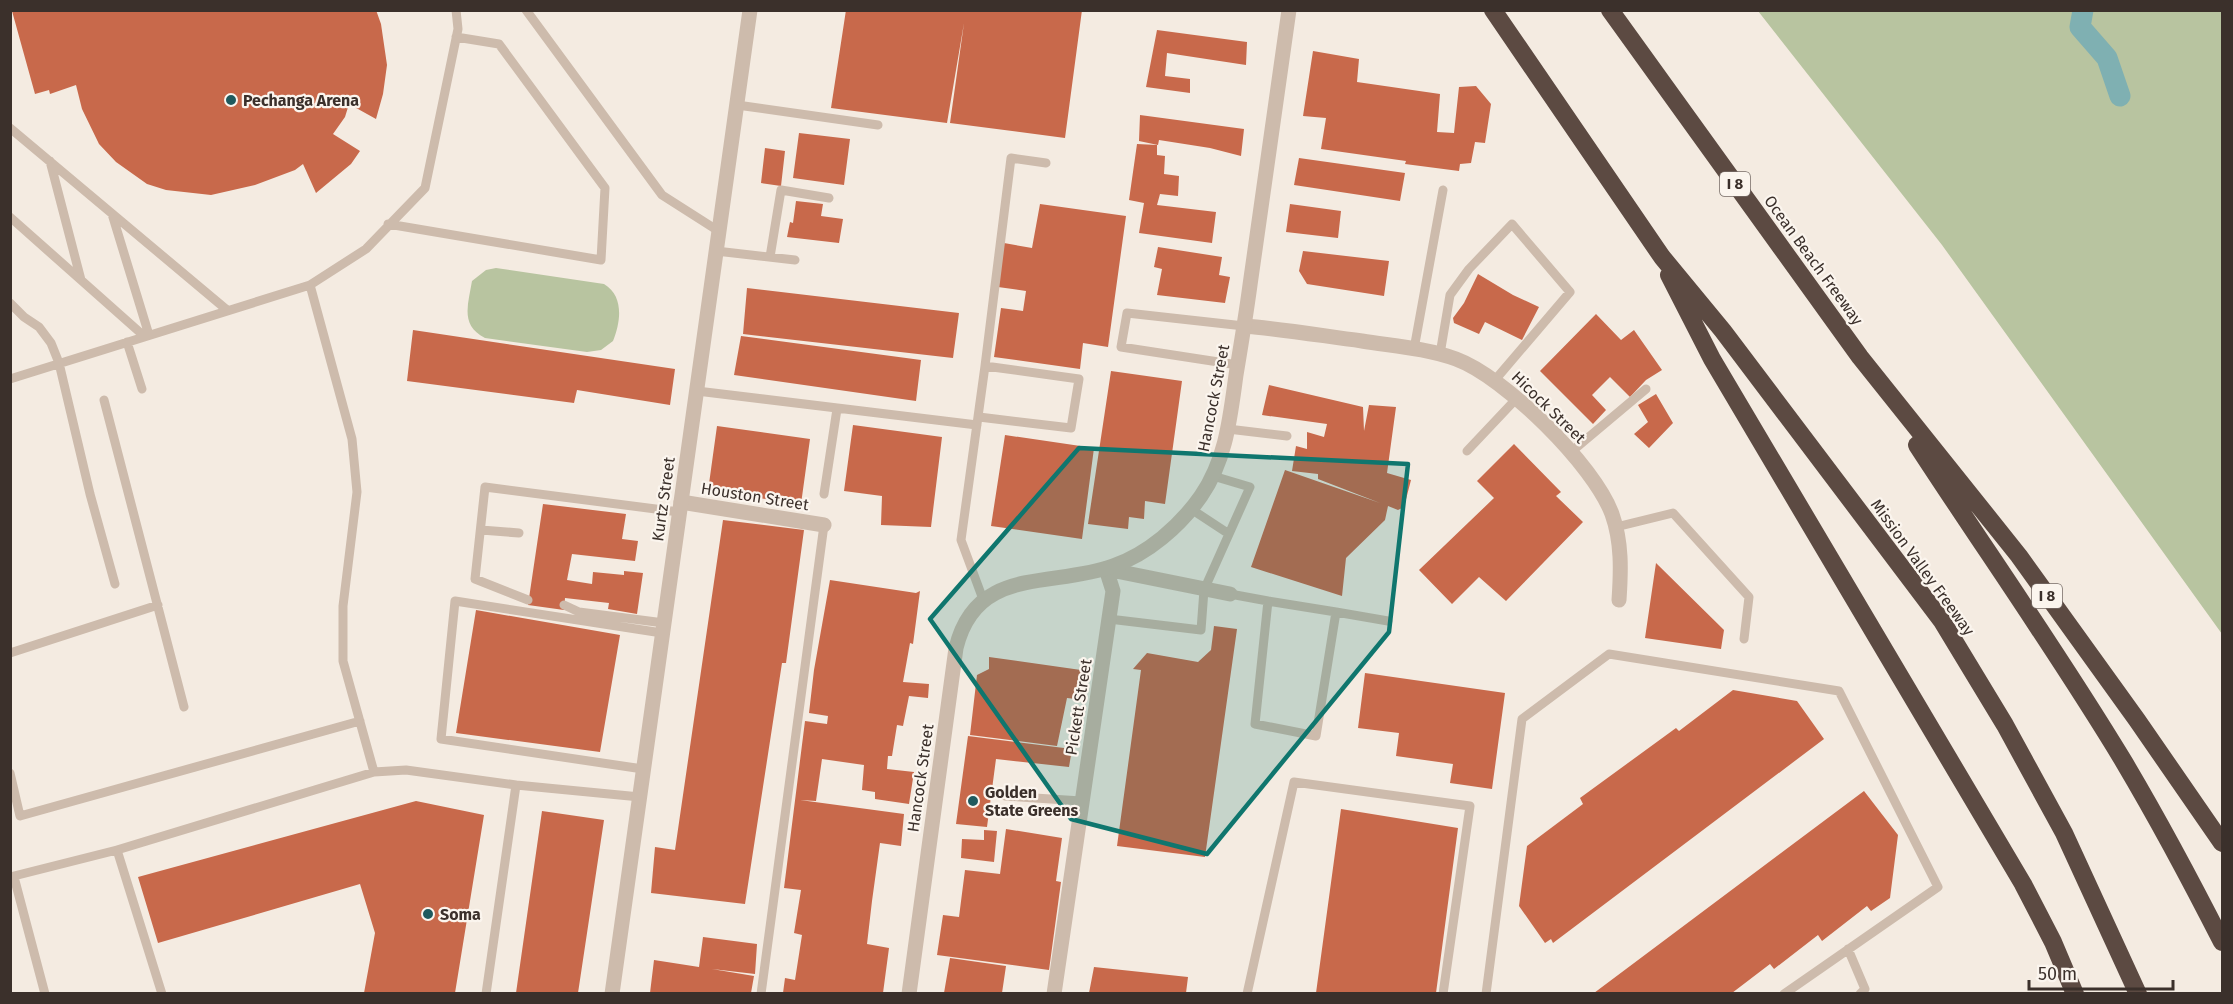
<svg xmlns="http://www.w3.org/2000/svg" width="2233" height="1004" viewBox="0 0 2233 1004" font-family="'Fira Sans',sans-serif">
<rect width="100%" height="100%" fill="#f4ebe1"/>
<!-- green -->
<path fill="#b8c4a0" d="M1758,11H2222V634L1942,245Z
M496,268L604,284C624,296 621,321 613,341L601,350L587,352L485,338C460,325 468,305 472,281L486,270Z"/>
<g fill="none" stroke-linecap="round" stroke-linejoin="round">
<!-- canal -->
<path stroke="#7fb0b2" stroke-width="21" d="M2083,10L2080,27L2107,58L2120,96"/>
</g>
<!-- building -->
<path fill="#c8694b" d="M376,10L381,24L387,65L383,94L376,119L349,104L345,117L333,134L360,151L351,164L316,193L303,164L295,170L255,185L211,195L166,190L147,184L116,162L99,144L82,109L76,85L50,94L49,90L35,94L12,11Z
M846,10H1082L1065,138L950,123L964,23L947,123L831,108Z
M1157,30L1247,42L1246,65L1167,53L1165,76L1190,79V93L1146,87Z
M1313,51L1359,59L1357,82L1440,94L1437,132L1454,133L1459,87L1476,86L1491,104L1485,143L1475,142L1471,163L1460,164L1459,171L1405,164L1406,161L1321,149L1326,118L1303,116Z
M1140,115L1244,129L1241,156L1210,148L1159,140L1158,145L1139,141Z
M799,133L850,139L844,185L793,178Z
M1137,144L1157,145V155L1165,156L1164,174L1179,176L1178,196L1160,194L1157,205L1216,212L1212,243L1139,233L1144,203L1129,200Z
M765,148L785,151L781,186L761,183Z
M1299,158L1405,173L1400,201L1294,185Z
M796,201L823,204L821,216L843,219L839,243L787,237L790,222L793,223Z
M1040,204L1126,216L1108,347L1083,343L1080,369L994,357L1001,308L1023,311L1026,291L998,287L1004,243L1032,248Z
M1290,204L1341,211L1338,238L1286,232Z
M1158,247L1222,257L1219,275L1230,277L1225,303L1157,295L1162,269L1154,267Z
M1303,251L1389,261L1384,296L1307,284L1299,271Z
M1478,274L1513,295L1539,307L1522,340L1485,322L1479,334L1454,323L1453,318L1464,303Z
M747,288L959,313L953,358L743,334Z
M1596,314L1621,340L1634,330L1662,370L1646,380L1630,397L1610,377L1592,395L1606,410L1593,424L1540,371Z
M413,330L675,369L670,405L577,390L574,403L407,381Z
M741,336L921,360L916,401L734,375Z
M1111,371L1182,381L1165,504L1145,501L1144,519L1129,517L1128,529L1088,524Z
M1269,385L1363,407L1364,431L1369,405L1396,407L1387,473L1411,480L1404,507L1398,510L1388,506L1385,520L1346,558L1342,596L1251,567L1285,470L1380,503L1318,479V474L1292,471L1296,446L1307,449V432L1324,437L1327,424L1262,415Z
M1656,394L1673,423L1649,448L1634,434L1648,422L1638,405Z
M853,425L942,437L931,527L881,525L882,496L844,491Z
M717,426L810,439L801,504L708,491Z
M1005,435L1094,448L1082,539L991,526Z
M1514,444L1561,492L1556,496L1583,522L1506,601L1479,577L1452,604L1419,570L1494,498L1477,481Z
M543,504L626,514L622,539L638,541L635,561L572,554L567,580L592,584L593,572L624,575V571L643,573L637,614L608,609L609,603L565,598L564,610L528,605Z
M723,520L804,530L786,663H782L745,904L651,893L655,847L675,850Z
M1656,563L1724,630L1721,649L1645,638Z
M830,580L916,593L920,591L913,644L910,643L903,682L929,684L928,698L909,696L903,726L897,725L892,756H888L887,769L914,772L909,804L875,799V792L862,790L864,765L822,759L816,801L800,800L904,814L901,846L880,843L872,901L867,944L889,948L883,993H783L785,978L795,980L802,935L794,933L801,890L784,888L805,721L827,724L828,716L809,713L814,670Z
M476,610L620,635L600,752L456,733Z
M1214,626L1237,629L1205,857L1117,846L1141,670L1133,669L1147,653L1198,662L1211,650Z
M989,657L1088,671L1084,700L1067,698L1057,746L970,735L977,675L989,669Z
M1365,673L1505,693L1492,789L1450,783L1453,764L1396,756L1399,733L1358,728Z
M1733,690L1797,701L1824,739L1553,943L1551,939L1545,943L1519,906L1527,846L1583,804L1580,798L1676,728L1679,731Z
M968,736L1072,749L1069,767L996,759L987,827L956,824Z
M1864,791L1898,835L1890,898L1871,911L1867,906L1822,941L1818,935L1774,969L1770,964L1732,993H1594Z
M416,801L484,815L455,993H364L375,933L360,884L158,943L138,877Z
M1341,809L1458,828L1436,993H1316Z
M542,811L604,820L578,993H516Z
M1006,829L1062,838L1056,881L1061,882L1049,970L937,955L943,915L959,917L965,870L1000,874Z
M984,830L997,831L994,862L961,858L962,839L984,840Z
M703,937L757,944L755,974L712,969L754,976L751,993H650L654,960L699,967Z
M950,958L1006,966L1002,993H944Z
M1094,967L1188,977L1186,993H1089Z"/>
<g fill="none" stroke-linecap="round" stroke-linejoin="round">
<!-- service -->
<path stroke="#cdbbac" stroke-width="9" d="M526,10L662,195L720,232
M737,105L878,125
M10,128L227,310
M50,161L81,280
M112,214L149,335
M10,217L144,336
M388,224L601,260L605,188L499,44L456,37
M716,251L795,260
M770,257L781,190L829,198
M310,285L352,439L357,492L343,606V661L374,772
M10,303L24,317L39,327L51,343L59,363L90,494L115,584
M127,342L142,389
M1414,349L1443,190
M1440,354L1450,295L1469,269L1512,224L1570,292L1495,380
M1238,365L1121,347L1127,313L1244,326
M985,366L1011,158L1046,163
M10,379L310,285L366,249L425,188L458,29L456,10
M697,391L977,425
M104,400L184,707
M979,417L1071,428L1079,379L985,366L961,540L984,602
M1228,429L1287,436
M1467,451L1517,398
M1571,452L1646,389
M824,494L837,409
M1191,509L1229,534
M1616,527L1673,513L1749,597L1744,639
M481,530L519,533
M1230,594L1268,601L1255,724L1316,736L1336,612L1388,621
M528,600L475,579L485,487L679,512
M1268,601L1336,612
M564,605L579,612L664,623
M1109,619L1201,630L1204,590L1250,487L1213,476
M10,653L158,605
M643,769L441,739L455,601L662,633
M10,773L20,816L360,721
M1005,796L1081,801
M117,850L162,994
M10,877L117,850L374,772L406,770L516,785L640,797
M14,877L45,994
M1848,949L1865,989L1860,994
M486,994L516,785
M761,994L824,525
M1247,994L1294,782L1470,806L1443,994
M1486,994L1522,719L1609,654L1839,691L1938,887L1784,994"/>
<!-- minor -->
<path stroke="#cdbbac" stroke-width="15" d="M1244,326C1283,329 1323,336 1362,341C1393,346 1426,348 1456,359C1505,377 1594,465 1612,514C1622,542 1621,571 1619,600
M681,502L824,525
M1054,994L1113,591L1106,569L1230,594"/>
<!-- tertiary -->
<path stroke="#cdbbac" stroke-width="15" d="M612,994L750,10
M909,994L956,648C976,565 1053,588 1113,566C1148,554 1180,526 1201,496C1226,460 1230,418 1236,375C1241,345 1246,315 1250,285C1263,194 1276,102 1289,10"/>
<!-- motorway -->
<path stroke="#5c4a42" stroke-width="18" d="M1493,10L1662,257L1723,331L1942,621L2005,725L2064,833L2138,994
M1610,10L1860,357L2019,556L2137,720L2222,843
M1669,275L1712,359L2023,884L2053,942L2075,994
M1917,445C1986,551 2059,654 2124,762C2159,821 2191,881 2222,942"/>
</g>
<!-- marked area -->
<path fill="#0f766e" fill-opacity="0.2" stroke="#0f766e" stroke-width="4.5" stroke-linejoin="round" d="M1079,448L1408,464L1389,632L1207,854L1071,819L930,619Z"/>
<!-- markers -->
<g fill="#1f5a5e" stroke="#fbf5ee" stroke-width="2">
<circle cx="231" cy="100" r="6"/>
<circle cx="973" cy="801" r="6"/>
<circle cx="428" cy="914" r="6"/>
</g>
<g text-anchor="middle" stroke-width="4.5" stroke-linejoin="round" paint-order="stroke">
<!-- shield labels -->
<g fill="#fbf5ee" stroke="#756b66" stroke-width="1.5">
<rect x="1720" y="172" width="30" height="24" rx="4.5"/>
<rect x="2032" y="584" width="30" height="24" rx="4.5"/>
</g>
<g font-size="15" font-weight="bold" fill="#3b302b">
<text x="1735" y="189">I 8</text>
<text x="2047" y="601">I 8</text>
</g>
<!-- poi labels -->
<g font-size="16" font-weight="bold" fill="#3b302b" stroke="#fbf5ee" text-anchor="start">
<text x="243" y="106">Pechanga Arena</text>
<text x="985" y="798">Golden<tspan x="985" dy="18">State Greens</tspan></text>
<text x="440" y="920">Soma</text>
</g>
<!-- street labels -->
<g font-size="16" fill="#3b302b" stroke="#fbf5ee">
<text transform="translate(1814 260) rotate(54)" y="6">Ocean Beach Freeway</text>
<text transform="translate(1213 398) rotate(-79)" y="6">Hancock Street</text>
<text transform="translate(1549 407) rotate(44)" y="6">Hicock Street</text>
<text transform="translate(755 496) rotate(9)" y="6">Houston Street</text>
<text transform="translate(663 499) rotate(-82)" y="6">Kurtz Street</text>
<text transform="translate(1923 567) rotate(54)" y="6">Mission Valley Freeway</text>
<text transform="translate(1078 707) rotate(-81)" y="6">Pickett Street</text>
<text transform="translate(920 778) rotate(-82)" y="6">Hancock Street</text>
</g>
</g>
<!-- border -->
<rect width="2233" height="1004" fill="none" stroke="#3b302b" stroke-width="24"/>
<!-- scale -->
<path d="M2029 980v9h144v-9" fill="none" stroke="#3b302b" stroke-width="3"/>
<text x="2038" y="980" font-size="18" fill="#3b302b" stroke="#fbf5ee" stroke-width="4.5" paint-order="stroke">50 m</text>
</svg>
